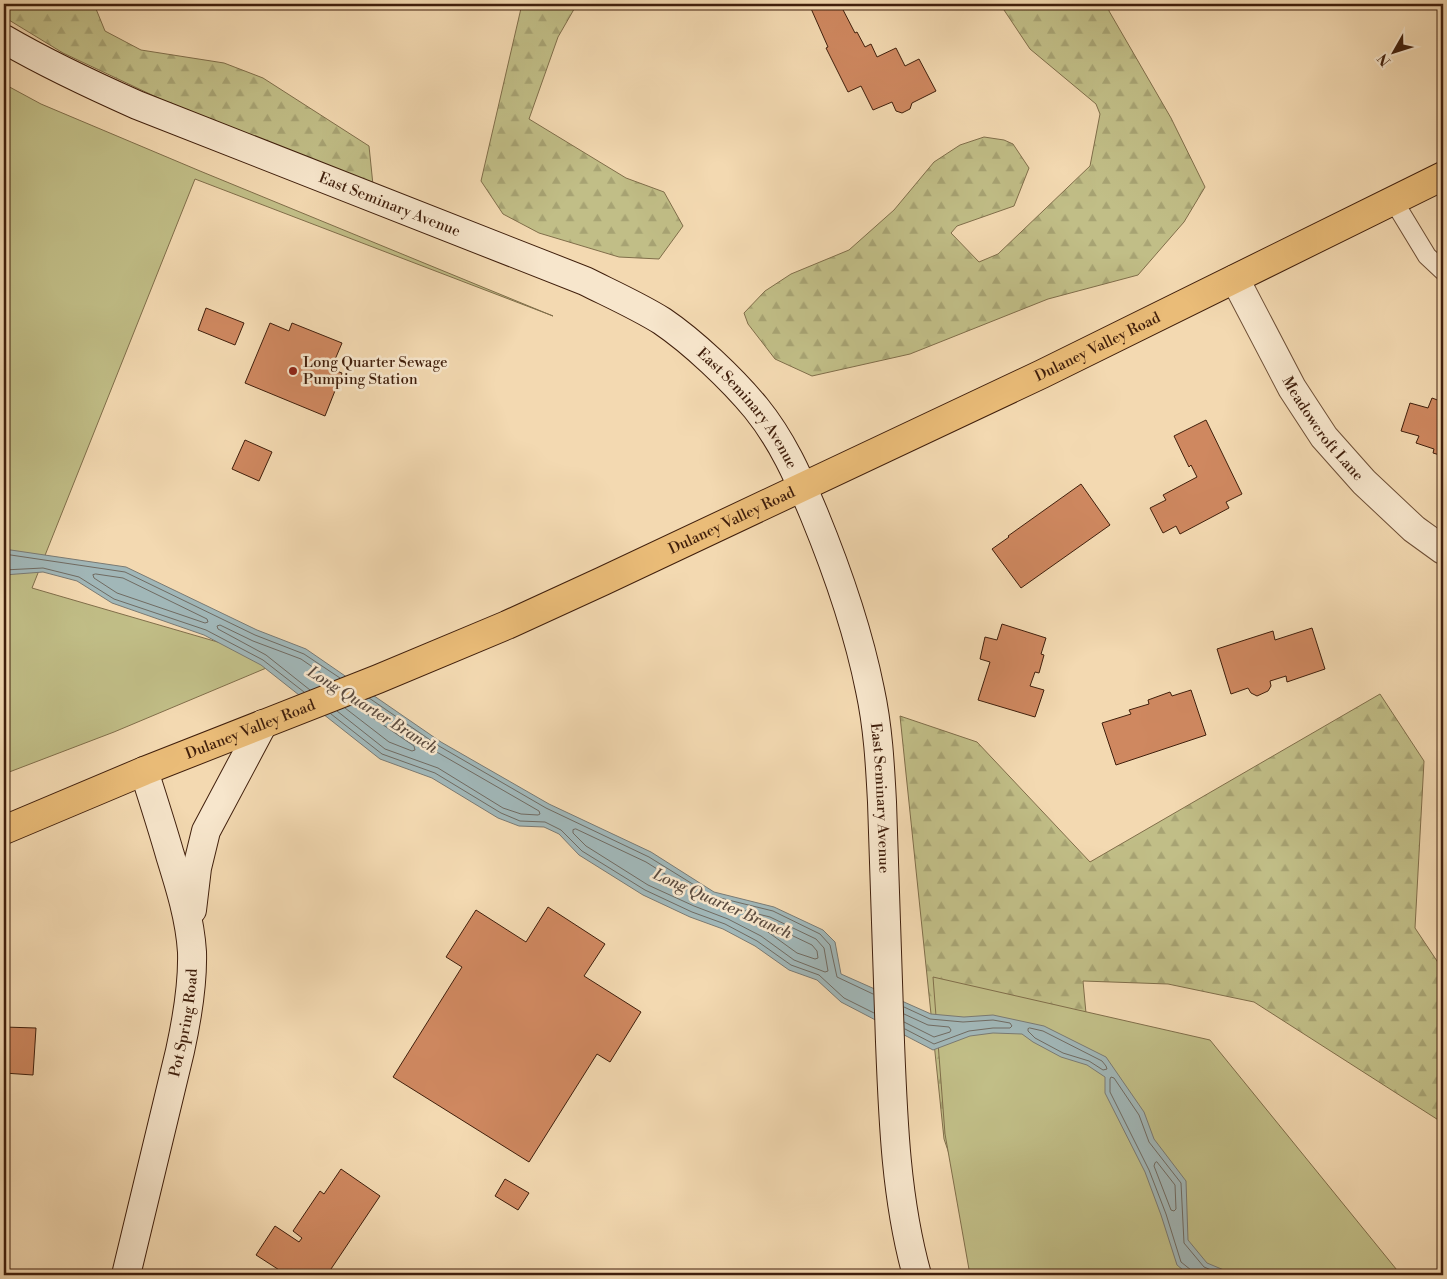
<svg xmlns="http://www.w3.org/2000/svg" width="1447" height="1279" viewBox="0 0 1447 1279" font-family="'Libre Bodoni',serif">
<defs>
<pattern id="forest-firs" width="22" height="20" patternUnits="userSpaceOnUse" patternTransform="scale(1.25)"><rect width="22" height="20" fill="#c1be87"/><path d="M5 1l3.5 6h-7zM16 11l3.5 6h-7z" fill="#a7a373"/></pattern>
</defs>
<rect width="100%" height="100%" fill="#f3d9b1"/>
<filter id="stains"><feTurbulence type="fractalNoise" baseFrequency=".004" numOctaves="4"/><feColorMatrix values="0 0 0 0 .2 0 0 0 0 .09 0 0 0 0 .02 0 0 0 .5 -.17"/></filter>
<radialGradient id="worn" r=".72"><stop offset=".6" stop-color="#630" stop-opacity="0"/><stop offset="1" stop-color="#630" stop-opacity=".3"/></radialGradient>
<!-- forest -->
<path fill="url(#forest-firs)" stroke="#806e4a" d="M4,4H94L105,31L141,50L224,63L263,78L369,146L373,185L298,164L63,53L4,17Z
M522,4H577L558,37L529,119L626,178L664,192L683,226L659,259L619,257L539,233L503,214L481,181Z
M1000,4H1109V11L1171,118L1205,187L1184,222L1138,275L1048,299L910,354L812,376L775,359L748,324L744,313L765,291L791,274L849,250L894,210L934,162L960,145L984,137L1004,140L1013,144L1029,168L1014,206L957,226L951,233L979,262L998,254L1090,166L1100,114L1096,104L1030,49Z
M1380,694L1424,761L1415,928L1443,970V1123L1254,1002L1168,984L1083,981L1091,1067L991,1275L944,1139L900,716L977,742L1090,862Z"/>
<!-- park -->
<path fill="#c1be87" stroke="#806e4a" d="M4,84L41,104L200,171L553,316L195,179L32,588L283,661L114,732L4,774Z
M933,977L1210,1040L1401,1275H970L945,1134Z"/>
<!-- water -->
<path fill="#a1b7b8" stroke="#7a7a73" d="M4,549L126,567L257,630L306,649L441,742L549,804L651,852L714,892L774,907L823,930L835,942L841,974L931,1014L964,1017L993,1015L1044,1026L1106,1057L1144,1112L1154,1139L1186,1181L1188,1240L1207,1263L1236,1275H1189L1177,1265L1161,1215L1145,1172L1105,1093V1077L1087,1065L1061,1057L1033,1042L1022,1034L993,1033L970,1036L933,1050L841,1002L817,980L789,970L755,946L723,929L690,917L643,895L579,855L559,834L544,827L519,826L498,818L432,778L380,759L261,665L204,635L112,603L77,581L43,572L4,575Z"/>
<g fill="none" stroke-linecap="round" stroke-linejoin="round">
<!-- shore -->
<path stroke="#706b62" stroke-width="1" d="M4,554L125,572L255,635L304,654L340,678
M4,570L43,568L79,577L114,599L206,630L263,660L304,692
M96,574L123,578L207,619L208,622L205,623L117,593L94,578L93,575Z
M310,690L266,655L218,629L217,626L220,625L253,641L301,659L333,681
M369,698L439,746L546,808L649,857L712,896L773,911L820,934L830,945L837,977L873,994
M345,708L389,742L412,751L415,750L414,746L354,705
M337,711L385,749L438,768L503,808L521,814L538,815L540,814L539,811L435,751L362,701
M331,714L382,754L435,773L501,813L520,821L545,822L561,830L582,851L645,890L692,912L725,924L757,941L791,965L819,975L844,998L874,1013
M576,829L646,862L710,902L770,917L816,939L824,948L828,971L825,972L794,960L761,936L728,919L694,906L648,885L586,846L573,833V830Z
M761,923L768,924L812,945L817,951L818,958L815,959L797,953L761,927L760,925Z
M904,1007L930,1019L963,1022L993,1020L1010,1023L1012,1026L1010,1028H993L969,1031L934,1044L905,1029
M904,1014L928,1025L949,1027L951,1030L950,1032L934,1037L904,1022
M1030,1028L1043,1031L1102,1061L1106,1066L1107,1069L1103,1070L1089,1061L1063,1053L1035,1038L1028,1031V1029Z
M1157,1162L1175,1185L1176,1209L1174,1211L1171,1210L1154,1166L1155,1163Z
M1192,1275L1191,1270L1181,1262L1166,1214L1149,1170L1110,1092V1079L1111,1077L1114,1078L1139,1115L1149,1142L1181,1183L1184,1243L1204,1267L1223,1275"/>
</g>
<!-- building -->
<path fill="#cf8860" stroke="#401f0c" d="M809,4H840L855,33L857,32L865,47L871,44L877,57L896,48L905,66L919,59L936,91L912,103L910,109L902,113L896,111L892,102L873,110L861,86L848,92L826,48L828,47Z
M206,308L244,323L235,345L198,330Z
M270,323L289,331L292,323L342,343L331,369L342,373L325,416L245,383Z
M1432,398L1443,402V456L1433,453L1434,449L1416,443L1419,436L1401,431L1410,403L1428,408Z
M1206,420L1242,494L1226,502L1229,508L1180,534L1176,526L1163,533L1150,508L1166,500L1163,495L1197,477L1191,465L1189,467L1174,436Z
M245,440L272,452L259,481L232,469Z
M1081,484L1110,525L1021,588L992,549L1009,537L1008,536Z
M1002,624L1046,638L1041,654L1044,655L1039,673L1035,672L1030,686L1044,690L1035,717L978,700L990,662L980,659L985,637L997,640Z
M1312,628L1325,669L1287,682L1286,676L1270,681L1271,686L1268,691L1257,696L1251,693L1248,688L1231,694L1217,649L1273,631L1275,640Z
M1191,690L1206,735L1116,765L1102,723L1131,714L1129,710L1149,704L1148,700L1170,692L1172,696Z
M548,907L605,944L584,976L641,1012L610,1062L597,1054L529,1162L393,1077L462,967L446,957L476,910L526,942Z
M4,1027L36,1028L33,1075L4,1073Z
M341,1169L380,1196L327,1275H287L256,1255L275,1226L299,1242L302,1238L293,1231L320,1191L324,1194Z
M505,1179L529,1193L518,1210L495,1196Z"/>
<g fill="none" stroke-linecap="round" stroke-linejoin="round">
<!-- lane casing -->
<g stroke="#6d4e35" stroke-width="20">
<path id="lane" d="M1393,200L1427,256L1443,271"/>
</g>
<!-- street casing -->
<g stroke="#6d4e35" stroke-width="30">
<g id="street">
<path id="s1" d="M1235,279L1292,388L1324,437L1364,482L1414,529L1443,550"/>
</g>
</g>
<!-- secondary casing -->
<g stroke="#401f0c" stroke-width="30">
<g id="secondary">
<path id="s2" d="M4,39C47,64 92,85 137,105L585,281C611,294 638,306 662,321C693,342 732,379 756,408C782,440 798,476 814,514C837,570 858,630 870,690C878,727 880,764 882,802C885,882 887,962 890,1042C893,1120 896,1200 917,1275"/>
<path d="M192,910L197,868L206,831L263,724"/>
<path id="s3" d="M126,1275L180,1051C187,1019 193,986 192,952C190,919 180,887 170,855C162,827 153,799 144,771"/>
</g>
</g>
<!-- primary casing -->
<g stroke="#401f0c" stroke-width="30">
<g id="primary">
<path id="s4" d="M4,830L144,771L378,679L507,625L603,581L1042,374L1443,176"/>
</g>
</g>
<!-- lane -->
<use href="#lane" stroke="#f7e6cc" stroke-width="18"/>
<!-- street -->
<use href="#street" stroke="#f7e6cc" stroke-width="28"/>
<!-- secondary -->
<use href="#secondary" stroke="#f7e6cc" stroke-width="28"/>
<!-- primary -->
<use href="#primary" stroke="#eabc78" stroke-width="28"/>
</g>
<!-- markers -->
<circle fill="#8f2418" stroke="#f7e6cc" stroke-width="2" cx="293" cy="371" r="5"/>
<g text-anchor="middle" stroke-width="5" stroke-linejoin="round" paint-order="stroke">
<!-- street labels -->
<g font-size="15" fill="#401f0c" stroke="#f7e6cc">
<text dy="5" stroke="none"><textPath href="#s2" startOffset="420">East Seminary Avenue</textPath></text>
<text dy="5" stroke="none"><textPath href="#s4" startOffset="1196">Dulaney Valley Road</textPath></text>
<text dy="5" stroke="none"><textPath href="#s2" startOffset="840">East Seminary Avenue</textPath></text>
<text dy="5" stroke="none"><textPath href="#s1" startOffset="174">Meadowcroft Lane</textPath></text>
<text dy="5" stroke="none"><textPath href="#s4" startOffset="791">Dulaney Valley Road</textPath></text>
<text dy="5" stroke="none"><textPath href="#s4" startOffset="266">Dulaney Valley Road</textPath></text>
<text dy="5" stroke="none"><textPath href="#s2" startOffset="1260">East Seminary Avenue</textPath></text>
<text dy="5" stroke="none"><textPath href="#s3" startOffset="259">Pot Spring Road</textPath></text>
</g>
<!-- poi labels -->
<g font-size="15" fill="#401f0c" stroke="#f7e6cc" text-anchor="start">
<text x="303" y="367">Long Quarter Sewage<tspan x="303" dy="17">Pumping Station</tspan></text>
</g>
<!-- water labels -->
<g font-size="16" font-style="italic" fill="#5d4d40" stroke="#f7e6cc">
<text transform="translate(373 709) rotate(32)" y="6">Long Quarter Branch</text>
<text transform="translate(723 903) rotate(24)" y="6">Long Quarter Branch</text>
</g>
</g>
<!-- margin -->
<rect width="1447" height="1279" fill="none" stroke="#f3d9b1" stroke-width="20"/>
<rect x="5" y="5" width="1437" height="1269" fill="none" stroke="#401f0c" stroke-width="2.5"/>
<rect x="10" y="10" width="1427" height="1259" fill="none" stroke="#401f0c"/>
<!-- north arrow -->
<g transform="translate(1394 52) rotate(231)" stroke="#f7e6cc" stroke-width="4" paint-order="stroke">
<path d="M0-4L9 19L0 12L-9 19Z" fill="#401f0c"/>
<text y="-8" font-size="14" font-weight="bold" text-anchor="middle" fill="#401f0c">N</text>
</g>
<rect width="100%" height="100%" filter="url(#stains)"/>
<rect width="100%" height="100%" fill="url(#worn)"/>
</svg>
